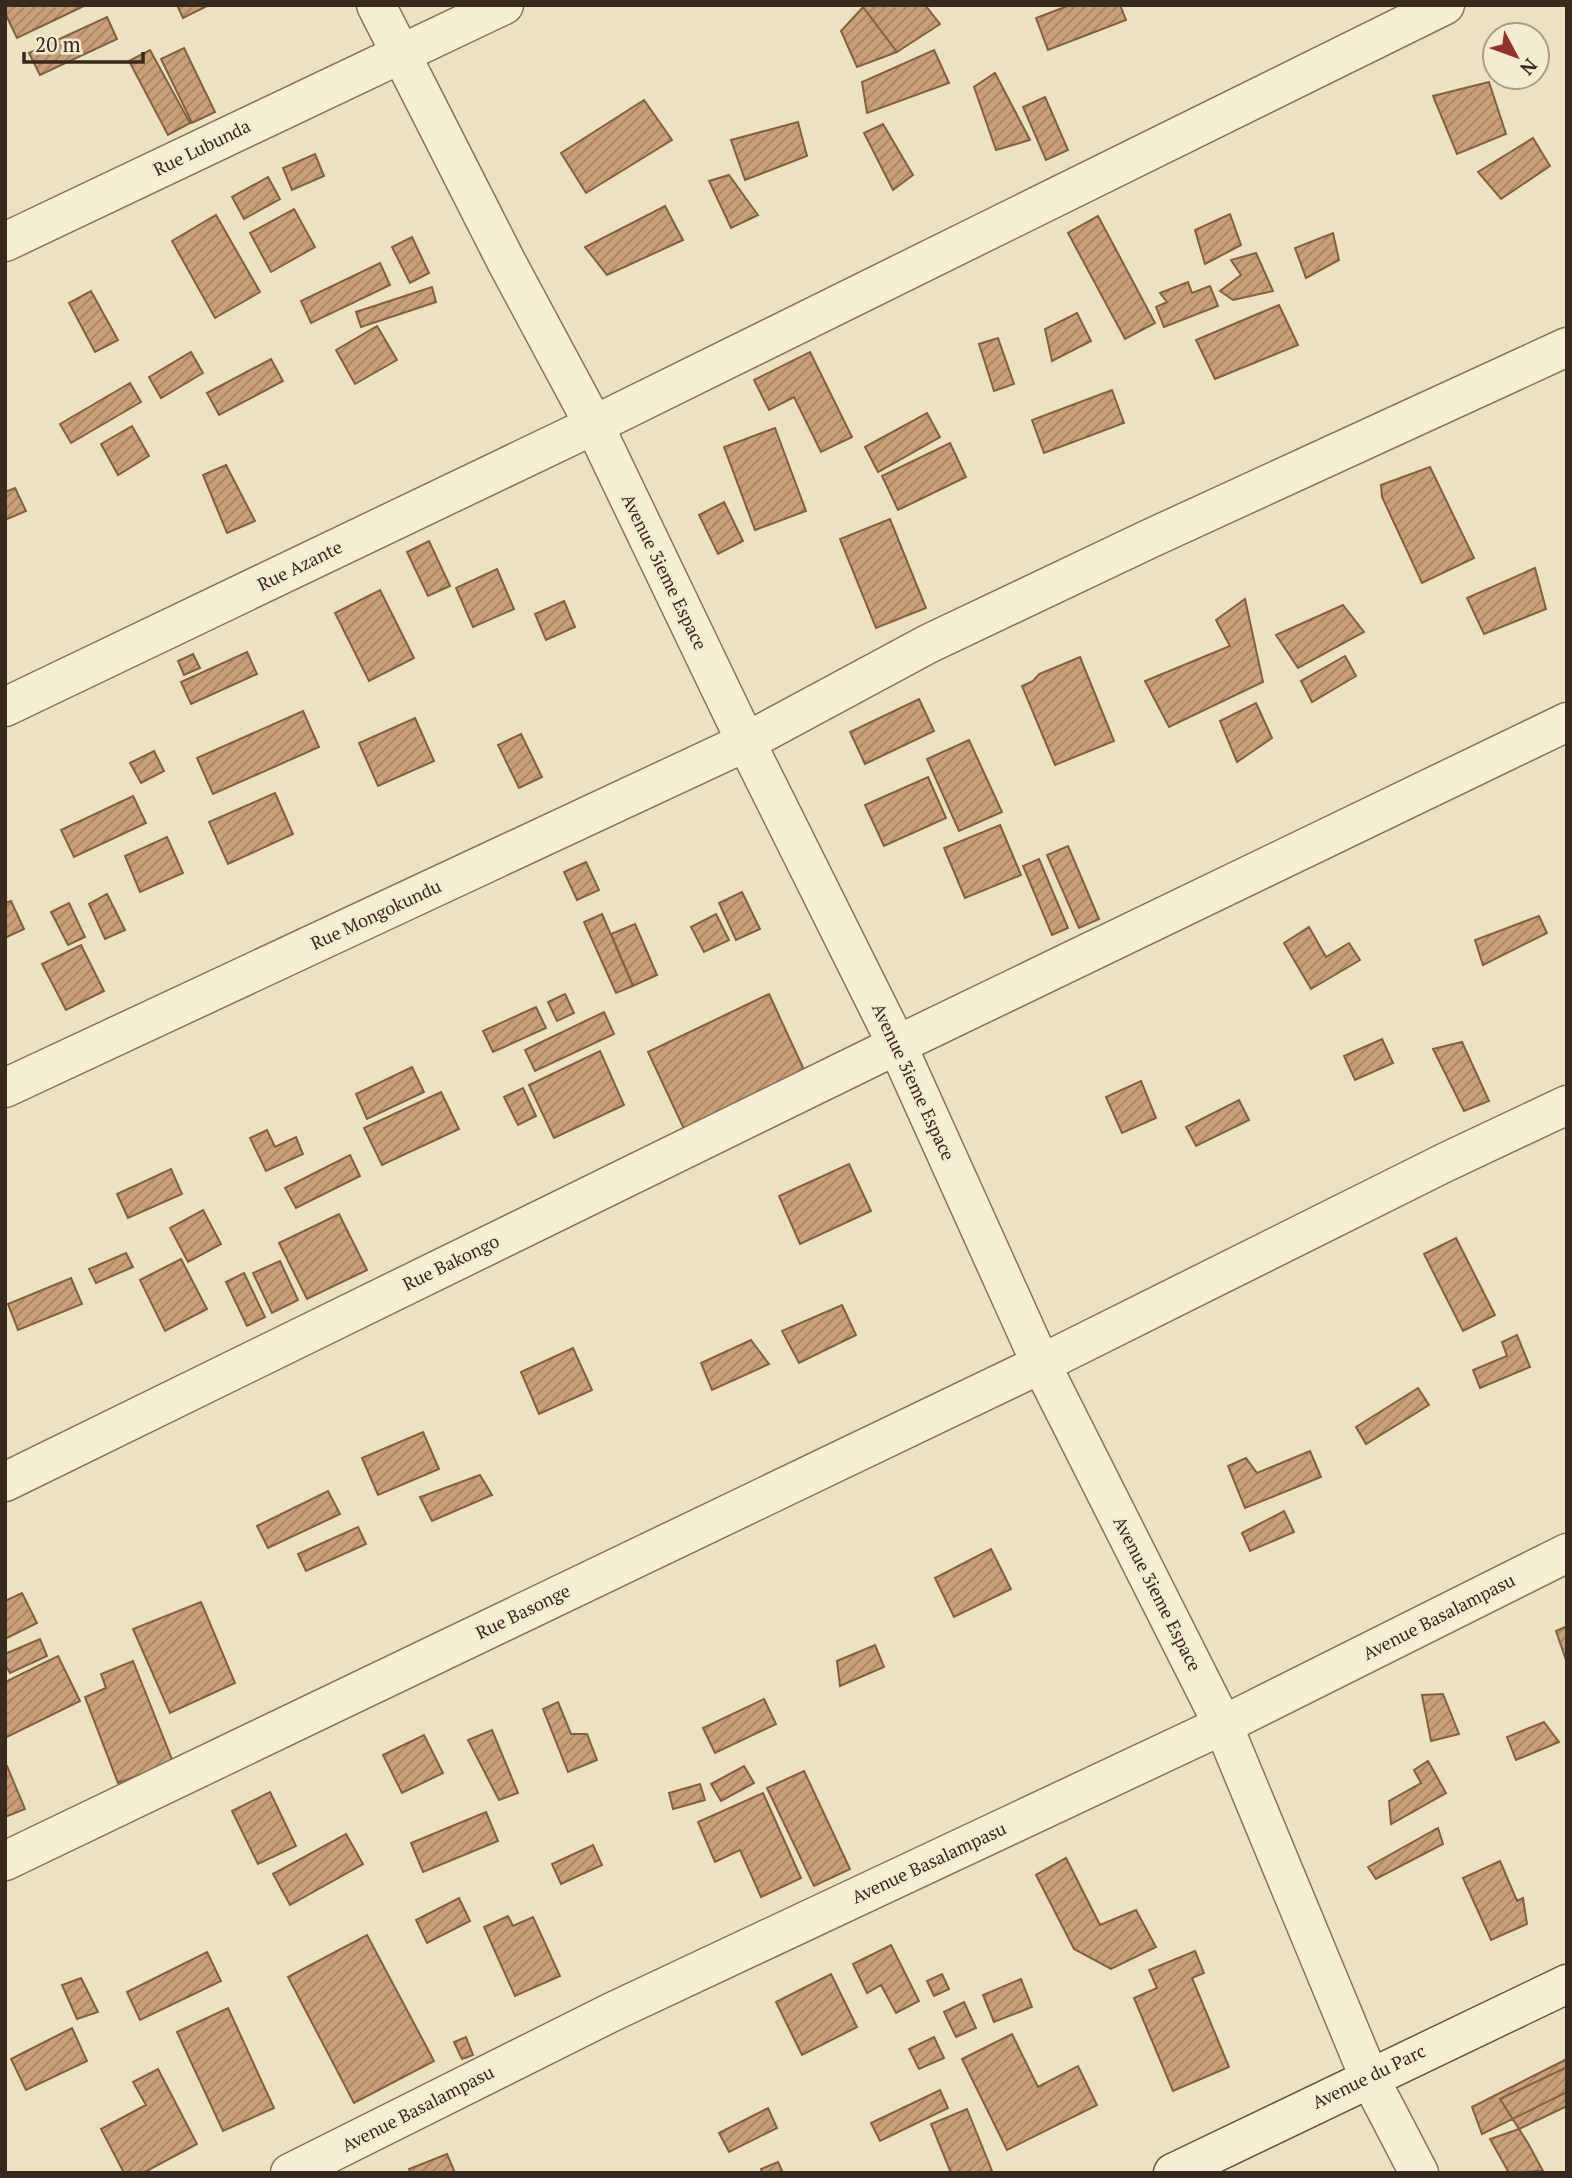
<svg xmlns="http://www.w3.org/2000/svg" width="1572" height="2178" viewBox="0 0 1572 2178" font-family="'PT Serif',serif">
<defs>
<pattern id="building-hatch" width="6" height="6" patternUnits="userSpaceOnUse" patternTransform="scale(1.75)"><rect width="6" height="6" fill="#c9a078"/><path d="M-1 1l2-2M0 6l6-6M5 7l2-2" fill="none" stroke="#a48362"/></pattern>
</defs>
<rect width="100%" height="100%" fill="#ece2c1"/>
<!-- building -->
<path fill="url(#building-hatch)" stroke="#836040" stroke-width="2" d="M5,5H86L17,38L5,13Z
M177,5H209L183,18Z
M866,5H925L940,24L897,52L863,7Z
M1070,5H1120L1126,20L1048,50L1036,18Z
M863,7L897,52L857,67L841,31Z
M107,17L117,39L40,75L29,53Z
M184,48L215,112L192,123L161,59Z
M150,50L190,123L168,135L129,61Z
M934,50L949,83L867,113L862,82Z
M995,73L1030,140L996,150L974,87Z
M1489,82L1506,134L1457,154L1433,96Z
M1045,97L1068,150L1046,160L1023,107Z
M644,100L672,140L586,193L561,153Z
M798,122L807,156L745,180L731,140Z
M883,124L913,175L893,190L864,133Z
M1533,138L1550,166L1501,199L1478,172Z
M315,154L324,176L292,190L283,168Z
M729,175L758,215L731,228L709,181Z
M268,177L280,199L244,219L232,197Z
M665,206L683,240L607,275L585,247Z
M294,209L315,247L271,272L250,233Z
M1230,214L1241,245L1205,264L1195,230Z
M216,215L260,292L215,318L172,241Z
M1098,216L1155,323L1125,339L1068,233Z
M1333,233L1339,260L1306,278L1295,248Z
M412,237L429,273L410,283L392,247Z
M1256,253L1273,291L1233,300L1220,291L1241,275L1231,260Z
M380,263L390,285L311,323L301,301Z
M1188,282L1192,293L1210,286L1218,306L1164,327L1156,307L1167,302L1160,293Z
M432,287L436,302L361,327L356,312Z
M91,291L118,340L95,352L69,303Z
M1279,305L1298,345L1215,379L1196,340Z
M1077,313L1091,341L1052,361L1045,329Z
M377,326L397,360L355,384L336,350Z
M998,338L1014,384L994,391L979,344Z
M191,352L203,373L161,398L149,377Z
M810,352L852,437L821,452L794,397L769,410L754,380Z
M271,359L283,381L219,415L207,393Z
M130,383L141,402L71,443L60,424Z
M1112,390L1124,423L1044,453L1032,420Z
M927,413L940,437L878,472L865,447Z
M132,426L149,456L118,475L101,444Z
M775,428L806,511L755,530L724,447Z
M950,443L966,477L898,510L882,476Z
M226,465L255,521L227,533L203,475Z
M1430,467L1474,558L1422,583L1382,497L1381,485Z
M15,488L26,511L5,520V492Z
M724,502L743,541L718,554L699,515Z
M890,519L926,608L876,628L840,539Z
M429,541L450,586L428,596L407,552Z
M1535,568L1546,609L1484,634L1467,598Z
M497,569L514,609L473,627L456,588Z
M380,590L414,658L369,681L335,613Z
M1245,599L1263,682L1169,727L1145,681L1230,646L1216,620Z
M564,601L575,627L546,640L535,614Z
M1343,605L1364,632L1298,668L1276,635Z
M247,652L257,674L191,704L181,682Z
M193,654L200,668L184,675L178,661Z
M1345,656L1356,676L1312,702L1301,681Z
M1080,657L1114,741L1055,765L1022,686L1033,681L1039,674Z
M919,699L934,731L865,764L850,732Z
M1256,703L1272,738L1237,762L1220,721Z
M303,711L319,747L213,794L197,758Z
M415,718L434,761L378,786L359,743Z
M521,734L542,777L519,788L498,745Z
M969,740L1002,812L959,831L927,759Z
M154,751L164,771L141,783L130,763Z
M928,777L946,818L884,846L865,805Z
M275,793L293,834L228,864L209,822Z
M133,796L146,823L74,857L61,830Z
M1000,825L1021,875L965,898L944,848Z
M167,837L183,873L140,892L125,856Z
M1068,846L1099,919L1079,928L1047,855Z
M1039,859L1068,928L1052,935L1023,866Z
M586,862L599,890L577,900L564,872Z
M742,892L760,929L736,940L719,903Z
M107,894L125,930L105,939L89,904Z
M11,901L24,929L5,938V903Z
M69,903L85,937L68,945L51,912Z
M602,914L633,986L616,993L584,922Z
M716,914L729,940L704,952L691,927Z
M1539,916L1547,933L1483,965L1475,940Z
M635,924L657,975L633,986L611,934Z
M1309,927L1326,957L1349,943L1360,960L1311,989L1284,943Z
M81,945L104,991L66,1010L42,964Z
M565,994L574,1013L557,1021L548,1002Z
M769,994L805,1072L684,1129L648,1052Z
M536,1007L546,1028L493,1052L483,1031Z
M604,1012L614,1034L535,1071L525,1050Z
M1382,1039L1393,1063L1355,1080L1344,1056Z
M1462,1042L1489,1101L1464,1111L1433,1049Z
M600,1051L624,1105L554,1138L529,1085Z
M412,1067L424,1092L367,1119L356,1094Z
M1141,1081L1156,1118L1122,1133L1106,1097Z
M523,1088L536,1116L518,1125L504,1097Z
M441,1092L459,1129L382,1165L364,1128Z
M1239,1100L1249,1120L1196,1146L1186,1127Z
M267,1130L275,1147L296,1137L303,1154L266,1171L250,1138Z
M350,1155L360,1176L296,1208L285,1188Z
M849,1164L871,1211L800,1244L779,1196Z
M171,1169L182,1194L128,1218L117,1194Z
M203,1210L221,1244L188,1262L170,1228Z
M339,1214L367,1270L307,1299L279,1243Z
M1456,1238L1495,1315L1463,1331L1424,1254Z
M126,1253L133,1267L96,1283L89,1269Z
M181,1259L207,1309L165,1331L140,1280Z
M280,1261L298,1300L272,1313L253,1273Z
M244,1273L265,1317L247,1326L226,1282Z
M71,1278L82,1304L18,1330L8,1304Z
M842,1305L856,1335L799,1363L782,1331Z
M1517,1335L1530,1367L1480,1388L1473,1370L1507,1356L1502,1342Z
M751,1340L769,1364L712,1390L701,1363Z
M573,1348L592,1390L539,1414L521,1372Z
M1418,1388L1429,1405L1366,1444L1356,1427Z
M423,1432L439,1469L378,1495L362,1458Z
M1310,1451L1321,1477L1245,1508L1228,1466L1246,1458L1257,1473Z
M480,1475L492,1495L432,1521L420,1497Z
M328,1491L340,1514L268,1548L257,1526Z
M1284,1511L1294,1532L1250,1551L1242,1533Z
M358,1527L366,1544L306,1571L298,1554Z
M991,1549L1011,1589L954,1617L935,1578Z
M22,1593L37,1623L5,1639V1601Z
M201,1602L235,1683L170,1713L133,1629Z
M1567,1626V1663L1556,1631Z
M40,1639L47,1656L10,1673L5,1664V1654Z
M875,1645L884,1667L840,1686L837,1661Z
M58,1656L80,1701L5,1738V1682Z
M133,1661L173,1762L118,1783L85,1697L106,1688L101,1674Z
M1443,1694L1459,1734L1431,1741L1422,1695Z
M764,1699L776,1724L715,1753L703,1728Z
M558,1702L571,1734H587L597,1760L568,1772L543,1709Z
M1544,1722L1559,1742L1516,1760L1507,1737Z
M492,1730L518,1793L499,1800L468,1740Z
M424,1735L443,1773L402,1793L383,1755Z
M1428,1761L1446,1793L1391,1824L1389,1801L1421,1783L1414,1770Z
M7,1766L25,1809L5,1817V1767Z
M744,1766L754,1783L721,1801L711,1784Z
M804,1771L850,1869L814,1886L767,1788Z
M700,1784L705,1800L673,1809L669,1793Z
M270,1792L296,1846L258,1864L232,1811Z
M763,1793L801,1878L761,1897L740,1850L715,1862L698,1822Z
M486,1812L498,1841L423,1872L411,1843Z
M1438,1828L1443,1844L1376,1879L1368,1867Z
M346,1834L363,1864L290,1905L273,1874Z
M593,1845L602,1865L561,1884L552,1864Z
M1066,1858L1100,1925L1136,1910L1156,1947L1111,1969L1074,1949L1036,1875Z
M1500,1861L1517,1901L1523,1898L1527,1924L1491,1940L1463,1878Z
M459,1898L470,1921L427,1943L416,1920Z
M508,1916L513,1926L533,1917L560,1976L515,1996L484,1927Z
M367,1935L434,2061L354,2103L288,1977Z
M891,1945L919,2001L896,2013L881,1985L867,1993L853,1964Z
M1195,1951L1204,1973L1192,1978L1229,2067L1173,2091L1134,1998L1157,1988L1149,1970Z
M207,1952L221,1981L140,2020L127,1992Z
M831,1974L857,2027L802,2055L776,2002Z
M942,1974L949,1989L934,1996L927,1981Z
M81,1978L98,2012L77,2019L62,1985Z
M1021,1979L1032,2007L994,2022L983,1995Z
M964,2002L976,2028L956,2037L944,2012Z
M228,2008L274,2108L223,2131L177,2032Z
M72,2028L87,2061L26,2090L11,2059Z
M1012,2034L1038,2087L1078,2066L1097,2105L1007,2150L962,2059Z
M466,2037L473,2055L462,2059L454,2042Z
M934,2037L944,2058L919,2069L909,2049Z
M1567,2059V2092L1482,2134L1472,2107Z
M1567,2067V2106L1519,2129L1500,2099Z
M158,2069L197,2144L143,2173H124L101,2129L146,2105L133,2082Z
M940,2090L948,2108L880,2141L871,2123Z
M768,2108L777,2128L729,2152L719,2133Z
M967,2109L992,2171L987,2173H951L931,2124Z
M1519,2129L1529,2145L1543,2171L1509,2173L1490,2139Z
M447,2154L455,2173H411L409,2169Z
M778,2162L783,2173H763L761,2169Z"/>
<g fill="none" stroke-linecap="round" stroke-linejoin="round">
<!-- street casing -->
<g stroke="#857459" stroke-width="41">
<path id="street" d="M376,5L506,261L594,425L746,742L897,1045L1041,1364L1223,1725L1369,2077L1419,2173
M5,242L504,5
M5,707L594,425L1445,5
M5,1088L746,742L928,644L1149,539L1567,347
M5,1482L897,1045L1567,722
M5,1861L1041,1364L1446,1162L1567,1105
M290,2173L612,2012L1223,1725L1567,1553"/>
</g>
<!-- secondary casing -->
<g stroke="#67553c" stroke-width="41">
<path id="secondary" d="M1173,2173L1567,1984"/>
</g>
<!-- street -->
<use href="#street" stroke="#f7efd3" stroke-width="38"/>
<!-- secondary -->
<use href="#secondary" stroke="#f7efd3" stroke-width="38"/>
</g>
<g text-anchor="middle" stroke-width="6" stroke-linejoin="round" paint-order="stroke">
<!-- street labels -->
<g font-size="18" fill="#352a1d" stroke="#f4ecd0">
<text transform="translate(202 148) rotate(-26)" y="6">Rue Lubunda</text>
<text transform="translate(300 566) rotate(-26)" y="6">Rue Azante</text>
<text transform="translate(664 572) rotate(64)" y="6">Avenue 3ieme Espace</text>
<text transform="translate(376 915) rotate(-25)" y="6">Rue Mongokundu</text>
<text transform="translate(913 1082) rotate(65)" y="6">Avenue 3ieme Espace</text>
<text transform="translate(451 1263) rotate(-26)" y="6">Rue Bakongo</text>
<text transform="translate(1157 1594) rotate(63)" y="6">Avenue 3ieme Espace</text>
<text transform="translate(523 1612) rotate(-26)" y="6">Rue Basonge</text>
<text transform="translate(1439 1617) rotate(-27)" y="6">Avenue Basalampasu</text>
<text transform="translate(929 1863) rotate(-25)" y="6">Avenue Basalampasu</text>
<text transform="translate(1369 2077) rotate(-26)" y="6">Avenue du Parc</text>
<text transform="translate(418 2109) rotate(-27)" y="6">Avenue Basalampasu</text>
</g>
</g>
<!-- border -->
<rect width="1572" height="2178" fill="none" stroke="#352a1d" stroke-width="14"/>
<!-- north arrow -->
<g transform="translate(1516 56) rotate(131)"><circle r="33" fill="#f4ecd0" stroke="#a89e88" stroke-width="2"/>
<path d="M0-5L12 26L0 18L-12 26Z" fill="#92322b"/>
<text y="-10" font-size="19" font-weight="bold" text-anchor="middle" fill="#352a1d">N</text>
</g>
<!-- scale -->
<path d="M24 52v10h119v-10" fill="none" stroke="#352a1d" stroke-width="3.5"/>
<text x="35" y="52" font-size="21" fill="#352a1d" stroke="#f4ecd0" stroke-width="5" paint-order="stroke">20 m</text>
</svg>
